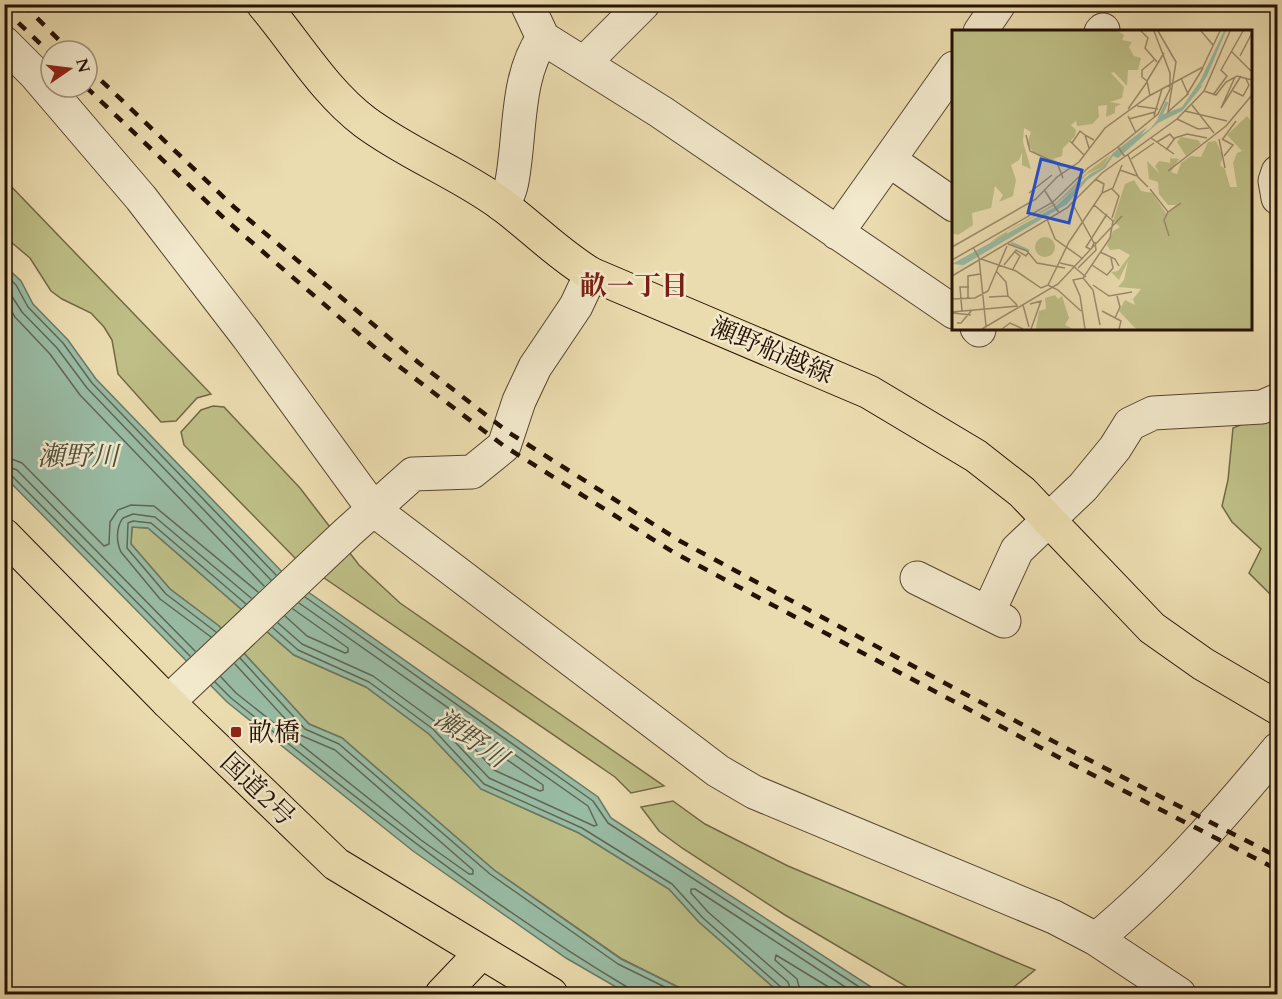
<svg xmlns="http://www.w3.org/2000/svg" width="1282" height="999" viewBox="0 0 1282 999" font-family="Cardo,'Noto Serif JP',serif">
<rect width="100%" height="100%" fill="#ebdcaf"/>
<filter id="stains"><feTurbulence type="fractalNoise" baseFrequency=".00333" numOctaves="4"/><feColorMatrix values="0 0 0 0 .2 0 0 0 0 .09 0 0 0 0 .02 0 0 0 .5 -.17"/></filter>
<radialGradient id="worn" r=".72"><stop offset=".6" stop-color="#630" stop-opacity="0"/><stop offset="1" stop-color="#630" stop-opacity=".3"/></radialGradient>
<!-- green -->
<path fill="#bebe86" stroke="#726845" stroke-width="1.5" d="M5,180L211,394L197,398L176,421L161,422L118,374L112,340L104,327L91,313L62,299L51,291L30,258L5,237Z
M213,406L224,407L300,488L359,565L400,603L664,786L631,793L615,777L295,558L184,445L181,432L201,410Z
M1277,414V601L1249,573L1261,549L1232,522L1222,506L1228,480L1233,428L1260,417Z
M132,527L148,528L294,655L366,687L429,734L481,789L579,833L669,889L699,922L781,994H692L622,959L494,870L342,738L309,724L219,626L170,589L131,544Z
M673,801L705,824L788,866L1035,970L1005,994H919L785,915L682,848L659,831L641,807Z"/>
<!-- water -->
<path fill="#99bca5" stroke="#6b7865" stroke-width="1.5" d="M4,265L21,281L33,304L68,340L96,379L287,577L598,797L611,818L882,994H781L699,922L669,889L579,833L481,789L429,734L366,687L294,655L148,528L132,527L131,544L170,589L219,626L309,724L342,738L494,870L621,959L692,994H628L566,958L413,851L227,702L5,477Z"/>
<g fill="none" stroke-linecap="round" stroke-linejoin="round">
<!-- shore -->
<path stroke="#5f6754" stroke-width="1.5" d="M4,273L16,285L28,307L63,343L92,383L276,575
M4,284L22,312L57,348L87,388L271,580
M4,299L15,317L50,354L80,395L264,586
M4,456L22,463L104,546L109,544L110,522L118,510L131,505L154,506L258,592
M4,465L17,470L195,651
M4,473L11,475L190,656
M305,597L593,801L608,823L870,994
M285,616L307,636L345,653L348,652V648L293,609
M278,623L302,644L373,676L437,723L489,778L594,826L597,825L588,806L299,603
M273,628L298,650L369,682L433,729L484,784L582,828L672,884L703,918L782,988L784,994
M216,632L166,594L127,548L128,523L133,521L151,523L246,604
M211,637L160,599L121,552C116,542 116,527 123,518L133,514L155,517L251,598
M240,658L305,729L339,744L490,874L618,964L679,994
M221,677L236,693L421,840L469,874H473V870L335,750L300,735L235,664
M215,682L231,698C360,801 484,902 627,987L630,994
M466,731L543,785V790L540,791L494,770L462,735V731Z
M792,994L788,982L708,912L691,893V889H695L856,994
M801,994L797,979L775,960L776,955L840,994"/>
<!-- minor casing -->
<g stroke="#56442f" stroke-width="35">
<path id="minor" d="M527,4L543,38L661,112L954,312
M980,32L999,4
M1101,32L1103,30
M4,43L35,74L141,198L248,337L374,510L718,771L754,792L1054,917L1096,939L1179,994
M585,62L643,4
M889,160L954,205
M1278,172L1275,181L1278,198
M502,205C512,192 513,176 515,160C520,120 519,72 543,38
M837,233L954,68
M977,328L979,330
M917,578L1004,621
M988,613L1017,550L1083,487L1115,448L1130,424L1153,413L1262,407L1278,400
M168,702L348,532L413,474L472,472L504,446L519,401L535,367L576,306L591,274
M1096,939C1163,884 1222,817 1278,749"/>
</g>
<!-- major casing -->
<g stroke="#251204" stroke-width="35">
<path id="major" d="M263,4C296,43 324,91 365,122C408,154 459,173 501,204C532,227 559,255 591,274L869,392L976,456L1022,492L1152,628L1203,664L1278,708
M442,994L480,954"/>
</g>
<!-- highway casing -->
<g stroke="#251204" stroke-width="35">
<path id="highway" d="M4,535L168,702L336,864L551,994"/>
</g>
<!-- minor -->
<use href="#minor" stroke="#f2e8cb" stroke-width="33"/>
<!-- major -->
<use href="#major" stroke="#ebdcaf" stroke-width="33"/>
<!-- highway -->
<use href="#highway" stroke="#ebdcaf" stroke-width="33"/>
<!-- rail -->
<path stroke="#251204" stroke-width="4.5" stroke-dasharray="10 10" stroke-linecap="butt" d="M23,4L70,51
M4,9L51,54
M87,67L234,207L419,363L508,432L680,541L1066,748L1278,857
M86,87L227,221L380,352L504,446L673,552L1062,759L1278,870"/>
</g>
<!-- markers -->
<rect fill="#8f2418" stroke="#f2e8cb" stroke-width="2" x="230" y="726" width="12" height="12" rx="3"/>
<g text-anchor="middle" stroke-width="5" stroke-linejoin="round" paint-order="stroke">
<!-- street labels -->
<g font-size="26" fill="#251204" stroke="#f2e8cb">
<text transform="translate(772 350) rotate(23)" y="9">瀬野船越線</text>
<text transform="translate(258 789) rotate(44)" y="9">国道2号</text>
</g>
<!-- poi labels -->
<g font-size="26" fill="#251204" stroke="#f2e8cb" text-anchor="start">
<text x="248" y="741">畝橋</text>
</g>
<!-- neighbourhood labels -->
<g font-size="27" font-weight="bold" fill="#7a1f14" stroke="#f2e8cb">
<text x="634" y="295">畝一丁目</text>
</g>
<!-- water labels -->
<g font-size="27" font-style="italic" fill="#4e4e3c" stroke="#f2e8cb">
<text x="78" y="465">瀬野川</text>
<text transform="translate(471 738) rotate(35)" y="9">瀬野川</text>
</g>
</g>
<!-- overview -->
<g transform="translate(952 30)">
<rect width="300" height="300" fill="#ebdcaf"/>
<path d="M0,1H166L172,5L170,10L180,12L177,17L182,26L189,28L186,40H176L175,56L162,42L159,43L172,57L170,68L158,72L169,74L163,77V83L154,87L155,75L146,76L147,87L140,94L125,96L124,91L119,95L124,100L123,106L111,118L110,126L101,129L114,136L109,137L83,124L75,114L79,102L72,98L71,112L79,139L70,135V123L67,130L59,135L64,150L61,166L47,172L51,165L43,156L39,178L20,183L21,195L6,205L0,203ZM295,86L300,92V299H184L167,281L173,270L183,275L181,269L189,259L166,257L172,250L176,231L167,250L159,242L166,241L178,225L167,219L158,220L155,215L161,201L168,197L161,191L173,154L182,150L189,161L200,163L214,183L224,175H216L207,164L206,152L197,149L195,131L208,144L203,136L207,131L218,133V128L227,129L219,142L225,144L229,133L239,126L249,127L256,112L264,111L271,127L268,135L273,139L278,157H285L281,133L285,123L290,121L275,105ZM229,107L246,110L249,114L234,126L225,112ZM158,125L151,137L135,144L122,159L102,176L55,202V205L75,193V196L38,212L47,206L105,172L134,143ZM83 217a10 10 0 1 1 20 0a10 10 0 1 1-20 0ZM103,265L106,269L110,266L117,288L113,295L121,299H84L87,281L94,279L93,268Z" fill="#bebe86"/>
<path d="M272,1H274L255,46L248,57L252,54L230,81L206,93L166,128L161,126L153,138L135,150L115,174L0,242L11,235L0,234L103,177L138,144L151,137L161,123L195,97L189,105L199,98L209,85L230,77L248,51Z" fill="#99bca5"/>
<path fill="none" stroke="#99bca5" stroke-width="3" d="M207,89L215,72M59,213L77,221"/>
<path fill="none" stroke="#9c8b6b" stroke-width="1.5" d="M189,1L196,8L193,18L205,32M206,1L224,32L216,82L236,64L229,48M249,1L261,15M279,21L300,42M288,26L300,3M283,47L269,78L289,46M195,51L190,47V40L202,30M252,61L264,65L274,52L285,46L300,50M281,61L291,66L297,55L294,49M261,65L275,46L269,40L291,1M198,66L195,51L212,23M234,66L251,38M240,75L262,103M185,76L206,79M176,79L195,52M233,81L275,91M176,86L184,103M202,86L210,59M177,89L203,82M225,89L246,99L257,98M74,105L78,121L105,133L111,148M199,108L222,124M267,109L273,138M270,109L281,115L272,126M270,110L284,91M118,111L132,125M205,112L218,104L222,109M120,113L128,101L133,105M137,118L133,105L142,110M214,120L223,108L235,104L255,108M176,125L186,147L196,157M173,127L166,117L206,84L218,59V43L202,1M179,129L202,113M168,140L185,146M216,141L274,96L300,65M143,149L152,154L150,163M198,159L216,182L229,173M93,161L107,183M77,163L100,145M120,173L142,213L140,217M142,175L161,191L158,208L131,248L141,260L148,295M216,182L212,190L217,206M160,188L167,166L160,159M95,189L103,209L131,229M56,214L75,221L85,233L113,238M0,217L84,169L105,147L127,132L153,98L197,66L251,37L268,1M21,217L27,228L34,296M138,219L134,217L155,184M148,222L163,229L167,236M29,229L64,241L89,258L96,255L106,260L129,281M0,230L101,172L136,138L166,117M108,233L121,236L134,247M52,235L64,220L74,226L76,223M140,235L155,245L161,238L159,228M126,238L144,220L143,212M61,239L68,226L63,222M44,241L54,252L56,266L65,275M0,246L115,178L150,143L225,89L252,61L278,1M131,248L121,250L128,266L133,299M96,255L117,212L150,163L161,158L170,135M141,255L157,266L180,262M37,267L56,266M16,268V246L28,244M0,269L23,268L36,261L55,216M78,274L89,271L79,299M71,275L77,297M10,281L8,257H17M150,281L169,291L167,299M0,282L66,276M1,283L19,285M163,288L168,277L165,266M5,293H9L20,280M30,299L106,254L170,186M50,299L58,293L71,299"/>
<path fill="#1d4ed8" fill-opacity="0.15" stroke="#1d4ed8" stroke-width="3" d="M89,129L130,140L117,193L76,183Z"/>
<rect width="300" height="300" fill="none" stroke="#251204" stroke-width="3"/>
</g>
<!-- margin -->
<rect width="1282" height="999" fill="none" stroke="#ebdcaf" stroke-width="24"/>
<rect x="6" y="6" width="1270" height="987" fill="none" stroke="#251204" stroke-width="3"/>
<rect x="12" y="12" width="1258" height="975" fill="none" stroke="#251204" stroke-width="1.5"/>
<!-- north arrow -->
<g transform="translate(69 69) rotate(76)"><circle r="28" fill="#f2e8cb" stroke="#a0927b" stroke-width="1.5"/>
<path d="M0-4.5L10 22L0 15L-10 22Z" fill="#8f2418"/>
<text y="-9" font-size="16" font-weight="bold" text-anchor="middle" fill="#251204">N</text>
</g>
<rect width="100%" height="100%" filter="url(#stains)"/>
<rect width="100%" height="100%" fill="url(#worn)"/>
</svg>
